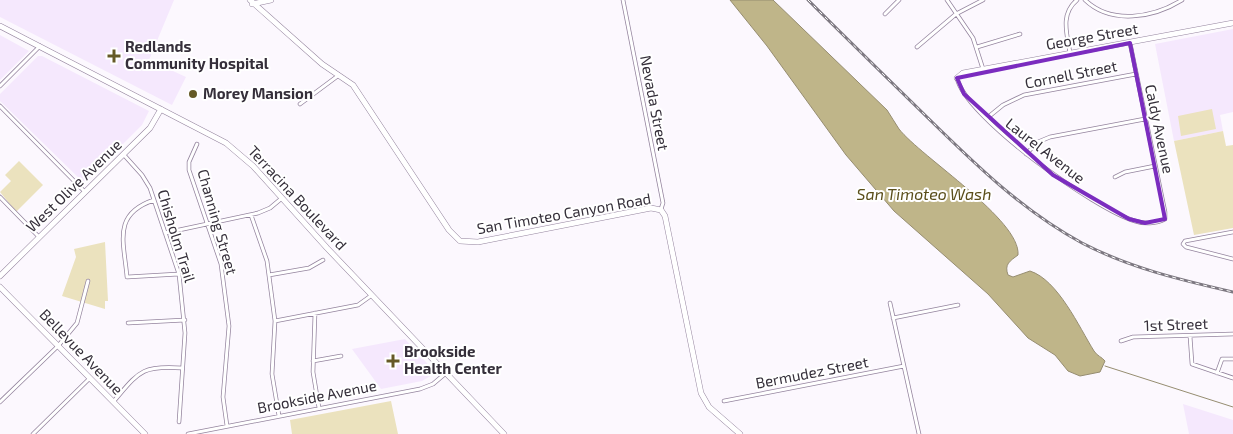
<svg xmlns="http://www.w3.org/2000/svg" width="1233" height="434" viewBox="0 0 1233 434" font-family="'Exo 2',sans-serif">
<rect width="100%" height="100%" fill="#fcf8fe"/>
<!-- built -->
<path fill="#f5e8fd" d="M0,0H174L149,60L186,77L172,105L0,17Z
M1233,29V112L1220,115L1223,131L1174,141L1155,44Z
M0,35L29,51L0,80Z
M38,56H42L149,111L142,125L84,183L0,101V94Z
M405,339L435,372L434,374L422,381L381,389L352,349Z
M1183,404L1233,420V434H1189Z"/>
<!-- green -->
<path fill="#ebe2be" d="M1212,109L1216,129L1181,136L1178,116Z
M1223,131L1226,146L1233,145V228L1194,235L1174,141Z
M19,161L43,185L16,212L0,192L11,181L5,175Z
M105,242L108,301H105V309L62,296L76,257L74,249Z
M391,401L398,434H292L290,420Z"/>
<!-- water -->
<path fill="#bfb589" stroke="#968d71" d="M730,0H773L887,110C891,116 895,123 899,129C921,157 1021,220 1018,255C1010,261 1004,264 1008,275L1013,277L1030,271C1058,280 1079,327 1094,351C1097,356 1102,357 1105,361L1100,372L1080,376L1068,371L1055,355L1028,338L988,294L894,211L846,155L767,46Z"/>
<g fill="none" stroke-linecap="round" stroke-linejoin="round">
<!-- stream -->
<path stroke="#968d71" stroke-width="1" d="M1105,366L1233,407"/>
<!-- street casing -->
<g stroke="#94849e" stroke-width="4.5">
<path id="street" d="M623,0L663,203L661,209
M947,0L973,38L983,69
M1085,0C1111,25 1153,18 1182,0
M885,14L899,0
M917,47L956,14L983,0
M977,47L1020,34
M1070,53C1067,34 1060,14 1077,0
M957,78C965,117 1096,210 1135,221C1144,224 1156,224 1165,219V212L1130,43
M0,86L40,46
M300,104L339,75
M0,106L85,192
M987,118L1003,105L1024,95L1136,74
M197,144L189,162V170L221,264L229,326L223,397L227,426
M1026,154L1038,142L1050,137L1145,119
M124,155L142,175L150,188L179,274L185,333L179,422
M1115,177L1125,172L1155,166
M0,197L39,237
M154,200C112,214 124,242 127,277L179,274
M251,215L267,261L275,321L272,374L279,416
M1233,232L1185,241L1183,244L1186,247L1233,259
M165,233L258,213L270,208L282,198
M269,275L309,268L323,260
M890,303L919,434
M315,313L313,372L319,408
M893,318L958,305
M275,321L358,305L372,295
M128,323L185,320
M1190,336L1192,364L1233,378
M1121,341L1133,337L1233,334
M313,361L341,356
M1217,373L1222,359H1233
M724,401L904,366
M0,402L58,346L77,323L88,281
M113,402C139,372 141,365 182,368
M33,434L89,379
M188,434L420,389L433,384L446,373"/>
</g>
<!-- secondary casing -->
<g stroke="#94849e" stroke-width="6">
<path id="secondary" d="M250,0L322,64L353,85L449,230L460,241L478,242L651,208L661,210L665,216L701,393L709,407L740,434
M252,4L271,0
M0,26L226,143L253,166L327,248L504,434
M957,78L963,73L1233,23
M0,276L150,128L161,109
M0,287L145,434"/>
</g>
<!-- street -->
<use href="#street" stroke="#fff" stroke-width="3"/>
<!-- secondary -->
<use href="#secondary" stroke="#fff" stroke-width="5"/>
<!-- rail casing -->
<g stroke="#7d7881" stroke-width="3">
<path id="rail" d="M808,0C848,40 889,80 929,119C977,166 1023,211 1082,243C1130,268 1181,280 1233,292"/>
</g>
<!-- rail -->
<use href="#rail" stroke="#fff" stroke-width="1" stroke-dasharray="4" stroke-linecap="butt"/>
</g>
<!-- marked area -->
<path fill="none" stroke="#7b2cbf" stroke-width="4" stroke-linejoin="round" d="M1130,43L1165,219L1145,223L1129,219L1053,175L964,94L957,78Z"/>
<!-- markers -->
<g fill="#655926" stroke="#fff" stroke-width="2">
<path d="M111.5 48.5h5v5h5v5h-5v5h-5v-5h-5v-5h5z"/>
<circle cx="193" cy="94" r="5"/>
<path d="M390.5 353.5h5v5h5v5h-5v5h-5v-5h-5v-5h5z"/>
</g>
<g text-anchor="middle" stroke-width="4" stroke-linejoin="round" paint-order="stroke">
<!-- street labels -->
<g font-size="15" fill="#352f3a" stroke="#fff">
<text transform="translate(1092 37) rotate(-10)" y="5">George Street</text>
<text transform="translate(1071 75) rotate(-11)" y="5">Cornell Street</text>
<text transform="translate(654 103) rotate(79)" y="5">Nevada Street</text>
<text transform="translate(1159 129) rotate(78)" y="5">Caldy Avenue</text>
<text transform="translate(1045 151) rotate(38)" y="5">Laurel Avenue</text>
<text transform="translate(74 186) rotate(-44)" y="5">West Olive Avenue</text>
<text transform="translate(297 198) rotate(47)" y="5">Terracina Boulevard</text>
<text transform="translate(564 214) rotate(-10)" y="5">San Timoteo Canyon Road</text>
<text transform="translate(217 222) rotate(74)" y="5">Channing Street</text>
<text transform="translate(176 236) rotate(73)" y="5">Chisholm Trail</text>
<text transform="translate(1176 325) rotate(-2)" y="5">1st Street</text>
<text transform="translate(81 352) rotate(46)" y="5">Bellevue Avenue</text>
<text transform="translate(812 373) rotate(-11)" y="5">Bermudez Street</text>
<text transform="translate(317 397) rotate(-11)" y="5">Brookside Avenue</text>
</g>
<!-- poi labels -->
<g font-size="15" font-weight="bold" fill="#352f3a" stroke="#fff" text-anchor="start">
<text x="125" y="52">Redlands<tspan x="125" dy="17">Community Hospital</tspan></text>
<text x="203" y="99">Morey Mansion</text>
<text x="404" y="357">Brookside<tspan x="404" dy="17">Health Center</tspan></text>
</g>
<!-- water labels -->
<g font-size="16" font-style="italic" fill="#5a4e1a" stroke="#fff">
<text x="924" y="200">San Timoteo Wash</text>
</g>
</g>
</svg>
